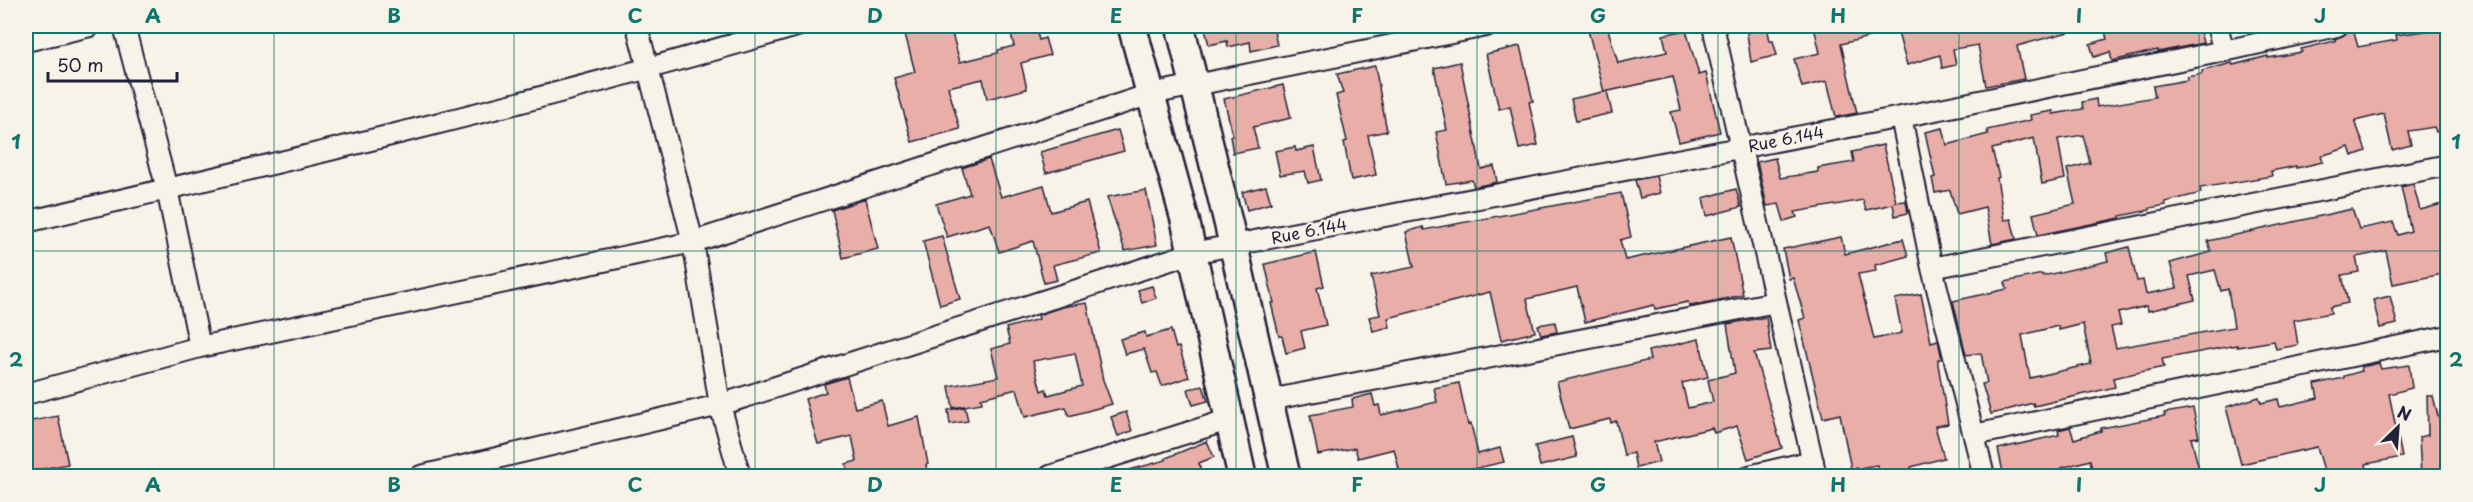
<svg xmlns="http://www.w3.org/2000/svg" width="2473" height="502" viewBox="0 0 2473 502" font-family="'Playpen Sans',sans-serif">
<rect width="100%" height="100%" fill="#f7f3e8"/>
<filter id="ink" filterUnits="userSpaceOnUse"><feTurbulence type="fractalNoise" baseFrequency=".0167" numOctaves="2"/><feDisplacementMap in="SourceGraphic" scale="12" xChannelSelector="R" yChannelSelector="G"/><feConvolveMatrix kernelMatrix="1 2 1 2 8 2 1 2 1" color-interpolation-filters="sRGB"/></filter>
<g filter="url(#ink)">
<!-- building -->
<path fill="#e9aea8" stroke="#22223b" stroke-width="1.5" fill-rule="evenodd" d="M903,26H950L960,62L998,53V50L1014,46L1009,26H1035L1039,40L1045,38L1050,55L1021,63L1027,89L987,99L983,79L948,87L960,129L912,142L894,78L915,72Z
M1211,26H1273L1277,45L1251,51L1250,42L1228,47L1227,41L1209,45L1205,29L1212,28Z
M1587,26H1607L1618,63L1667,52L1663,35L1686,30L1699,75L1706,73L1720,132L1679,142L1671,112L1681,110L1673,77L1604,92Z
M1746,26H1767L1770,41H1773L1777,55L1751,62Z
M1821,26H1893V31L1841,44L1857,113L1836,117L1827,81L1802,87L1794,59L1820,53L1814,27Z
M1896,26H2075L2076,30L2017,46L2024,79L1986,86L1978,45L1953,49L1956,65L1942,68L1940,55L1907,65Z
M2125,26H2199L2203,43L2158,52V50L2112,61L2110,52L2094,57L2090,44L2107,39L2105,31Z
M2448,28V128L2436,132L2434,127L2408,131L2411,145L2392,150L2384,114L2355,121L2366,151L2352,156L2349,147L2321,156L2323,162L2296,168V166L2271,171L2272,176L2200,188L2201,193L2165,202L2166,205L2150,208V210L2120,216V218L2038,235L2033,214L2075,204L2067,169L2090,163L2083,135L2058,139L2065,179L2042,184L2034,138L1992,149L1999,177L1997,178L2004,220L2011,219L2016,239L1992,244L1985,207L1957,214L1950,190L1935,193L1932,178L1935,177L1925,132L1943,128L1947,145L1988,134L1987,130L2031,120L2030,115L2053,111V114L2083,109L2082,102L2096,99L2097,107L2155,97L2153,86L2187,80V77L2202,74V71L2232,63L2233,65L2268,56V58L2302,52L2301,49L2335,41V39L2353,29L2358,47L2397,40L2396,35Z
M1520,46L1533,101L1529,102L1538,145L1519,149L1510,106L1499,109L1486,54Z
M1460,62L1481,169L1494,166L1497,182L1474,187L1472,180L1446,184L1436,132L1447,130L1434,68Z
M1375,66L1387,131L1368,135L1376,175L1351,180L1344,142L1347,141L1336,95L1343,93L1337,74Z
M1283,85L1291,118L1253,127L1258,148L1233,153L1230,136H1233L1224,99Z
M1607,91L1612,113L1576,121L1571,99Z
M1118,130L1124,151L1046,173L1040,152Z
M1883,145L1896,202L1906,201L1908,213L1895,216L1893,204L1866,210L1863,200L1795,212L1797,217L1784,221L1779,204L1767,206L1757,162L1775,158L1780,178L1818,172V168L1854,162L1852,152Z
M1295,147L1296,151L1314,147L1321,180L1308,183L1305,171L1280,175L1275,151Z
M989,159L1001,197L1044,185L1051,212L1087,202L1101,253L1053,265L1057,280L1044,283L1033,241L999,252L990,224L947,237L936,204L970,194L962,168Z
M1656,176L1660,193L1640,198L1635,180Z
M2413,184L2420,210L2442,204L2448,221V273L2393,284L2386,251L2356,257L2359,272L2342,275L2348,303L2330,307L2331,313L2294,320L2298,345L2276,349L2274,341L2237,347V345L2162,359L2164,367L2113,378L2115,387L2034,406L2033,403L1991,414L1982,384L1987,383L1981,353L1966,355L1953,301L2007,289L2005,282L2042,274L2043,276L2108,261L2106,253L2129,247L2137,281L2143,280L2146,294L2177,288L2170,263L2211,252L2208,241L2352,209L2359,229L2393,222L2398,235L2411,231L2401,187ZM2215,270L2221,291L2228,289L2234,327L2116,348L2111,327L2121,325L2118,313L2147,306L2148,311L2195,300L2189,276ZM2083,324L2091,364L2030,378L2022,335L2058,326L2059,330Z
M1266,186L1271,203L1247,210L1242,192Z
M1736,189L1741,207L1707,216L1703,198Z
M1146,190L1157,245L1125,251L1107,197Z
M1621,193L1631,237L1620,240L1625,260L1731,237L1743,295L1689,306L1688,302L1655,309L1654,305L1585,322L1577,287L1527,299L1535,332L1501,340L1490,292L1388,318L1390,327L1373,331L1369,317L1380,315L1371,276L1414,267L1406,232L1423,227L1424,230Z
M865,199L878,249L843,258L832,210Z
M942,236L960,299L940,305L923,241Z
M1841,237L1845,254L1903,239L1908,256L1875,265L1876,271L1858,274L1874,339L1902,333L1895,299L1921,294L1931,342L1938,340L1942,359H1938V364L1948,424L1935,426L1944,458L1911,467L1914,477H1881L1877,465L1851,469L1840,414L1823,418L1799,320L1805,318L1793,278L1789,279L1783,249Z
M1316,252L1324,286L1317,288L1326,325L1301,331L1305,348L1286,353L1282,336H1279L1271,303H1274L1265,264Z
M1152,286L1156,298L1142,303L1138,290Z
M2390,296L2397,324L2380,328L2373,300Z
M1087,303L1103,380L1112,404L1069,416L1066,407L1025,417L1017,389L981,398L982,403L953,408L949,386L998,377L991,349L1010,344L1006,328L1039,319L1038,315L1062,307ZM1075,353L1082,386L1048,395L1046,389L1041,391L1033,361Z
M1766,317L1771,351L1754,353L1782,448L1748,459L1737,426L1714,433L1712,428L1654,442L1659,462L1636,468L1633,453L1624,455L1616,421L1611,423L1610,419L1569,429L1557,382L1650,360L1648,351L1699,339L1708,377L1682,383L1688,408L1713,402L1708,380L1735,373L1727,324Z
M1555,322L1557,332L1541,335L1538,325Z
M1171,330L1176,348L1179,347L1189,377L1162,386L1157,372L1152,373L1144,349L1125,354L1120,339L1145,332L1146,337Z
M2379,363L2381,369L2409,365L2412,388L2389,394L2402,457L2366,464L2368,477H2326L2317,447L2241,464L2226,407L2259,397L2261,403L2278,399L2280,407L2318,398L2315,384L2344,378V376L2362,371L2361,367Z
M847,377L855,408L882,401L888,426L919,417L928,464L926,465L928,477H849L846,464L857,461L852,436L818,444L805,399L826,392L824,384Z
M1459,383L1468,425L1471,424L1478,454L1500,448L1504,462L1468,470L1469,477H1401L1394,449L1358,458L1355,448L1318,455L1310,415L1353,407L1352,399L1372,394L1375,406L1379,405L1381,415L1437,402L1434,388Z
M1203,386L1208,401L1193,405L1188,389Z
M2427,396H2433L2448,455V477H2421L2419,437L2428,435Z
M965,407L968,421L950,424L948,410Z
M2193,408L2199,437L2191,438L2199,469L2163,477H2094L2090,460L2061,468L2064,477H2004L1998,449L2059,435L2058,430L2070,427L2074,439L2101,431V428L2165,416L2164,413Z
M1126,412L1132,431L1118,436L1111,417Z
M58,416L68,464L31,471L26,443V422Z
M1572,437L1577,457L1540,466L1535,446Z
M1207,441L1214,457L1199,463L1202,477H1122V472L1166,460V458Z"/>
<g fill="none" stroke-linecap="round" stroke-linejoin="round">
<!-- minor casing -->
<g stroke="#22223b" stroke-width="24">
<path id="minor" d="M124,26L167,189L200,347
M637,26L693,242L720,405L740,476
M1713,26L1816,476
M2217,26L2224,51
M26,41L90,26
M1901,117L1932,268L1984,476
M26,222C284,162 543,101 797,26
M1932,268L2448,165
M26,394L200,347L693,242L1151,94L1486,26
M1269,400L1776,302
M1974,435L2448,336
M421,476L720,405L1192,253L1901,117L2224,51L2337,26
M1050,476L1228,420
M1749,476L1813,461"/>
</g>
<!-- secondary casing -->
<g stroke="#22223b" stroke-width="32">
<path id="secondary" d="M1132,26L1185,220L1242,476
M1180,26L1229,226L1286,476"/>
</g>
<!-- minor -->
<use href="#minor" stroke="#f7f3e8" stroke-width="20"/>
<!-- secondary -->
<use href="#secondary" stroke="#f7f3e8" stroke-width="27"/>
</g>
</g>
<!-- grid -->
<path fill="none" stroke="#0f766e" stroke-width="1.5" stroke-opacity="0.55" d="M274,26V476M514,26V476M755,26V476M996,26V476M1236,26V476M1477,26V476M1718,26V476M1959,26V476M2199,26V476M26,251H2448"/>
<g text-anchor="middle" stroke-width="4.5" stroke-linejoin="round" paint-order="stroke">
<!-- street labels -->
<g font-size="16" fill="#22223b" stroke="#f7f3e8">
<text transform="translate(1786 139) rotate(-11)" y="6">Rue 6.144</text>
<text transform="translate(1309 231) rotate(-11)" y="6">Rue 6.144</text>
</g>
</g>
<!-- margin -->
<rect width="2473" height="502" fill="none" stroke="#f7f3e8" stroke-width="66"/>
<!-- north arrow -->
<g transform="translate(2398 427) rotate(25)" stroke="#f7f3e8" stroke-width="4.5" paint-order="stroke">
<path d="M0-4.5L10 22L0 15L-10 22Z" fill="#22223b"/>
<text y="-9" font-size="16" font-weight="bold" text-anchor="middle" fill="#22223b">N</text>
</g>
<!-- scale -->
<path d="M48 72v9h129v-9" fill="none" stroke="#22223b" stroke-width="3"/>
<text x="57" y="72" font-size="18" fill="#22223b" stroke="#f7f3e8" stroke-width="4.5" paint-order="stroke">50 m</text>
<rect x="33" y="33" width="2407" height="436" fill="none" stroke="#0f766e" stroke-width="2"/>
<g font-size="20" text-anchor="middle" font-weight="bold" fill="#0f766e">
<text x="153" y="23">A</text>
<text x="394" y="23">B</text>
<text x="635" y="23">C</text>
<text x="875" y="23">D</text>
<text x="1116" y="23">E</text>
<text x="1357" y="23">F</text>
<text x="1598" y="23">G</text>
<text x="1838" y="23">H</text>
<text x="2079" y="23">I</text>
<text x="2320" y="23">J</text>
<text x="16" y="149">1</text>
<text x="2456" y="149">1</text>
<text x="16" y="367">2</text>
<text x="2456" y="367">2</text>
<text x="153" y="492">A</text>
<text x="394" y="492">B</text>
<text x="635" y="492">C</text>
<text x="875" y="492">D</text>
<text x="1116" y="492">E</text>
<text x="1357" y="492">F</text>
<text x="1598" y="492">G</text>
<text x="1838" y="492">H</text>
<text x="2079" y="492">I</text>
<text x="2320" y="492">J</text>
</g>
</svg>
